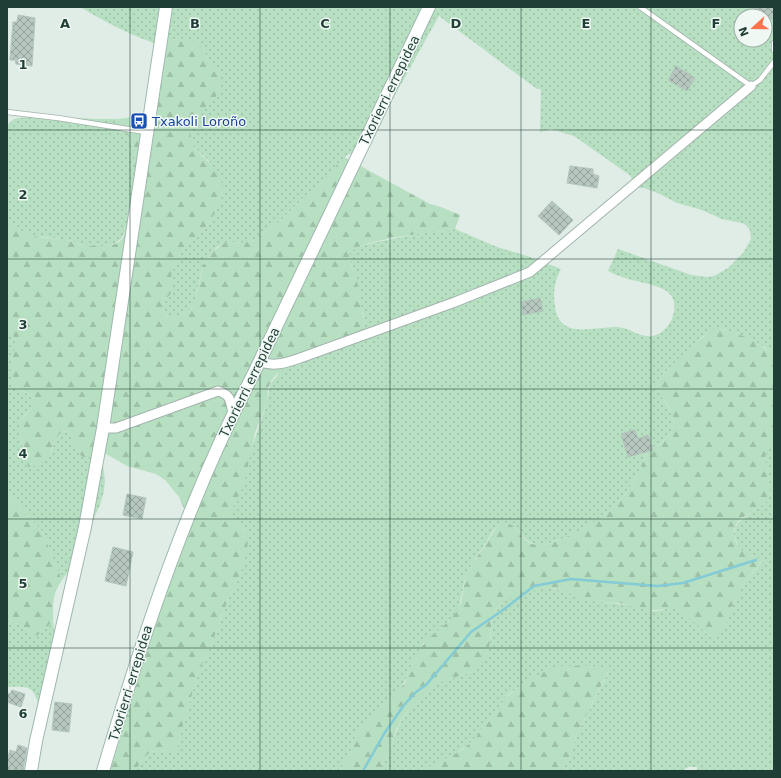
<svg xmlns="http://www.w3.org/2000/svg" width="781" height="778" viewBox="0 0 781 778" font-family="'DejaVu Sans',sans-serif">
<defs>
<pattern id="green-dots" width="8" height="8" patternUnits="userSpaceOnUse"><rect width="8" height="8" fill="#b7dfc1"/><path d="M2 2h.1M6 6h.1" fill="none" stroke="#9dc0a6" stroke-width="1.8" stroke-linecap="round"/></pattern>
<pattern id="forest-firs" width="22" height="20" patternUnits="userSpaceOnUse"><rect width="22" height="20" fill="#b7dfc1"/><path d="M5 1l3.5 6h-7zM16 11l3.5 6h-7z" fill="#9dc0a6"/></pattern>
<pattern id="building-cross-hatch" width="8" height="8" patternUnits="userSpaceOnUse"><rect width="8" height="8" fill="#b5c7bf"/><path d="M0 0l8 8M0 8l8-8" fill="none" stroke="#93a39c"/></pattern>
</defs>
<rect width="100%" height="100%" fill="#e0ece6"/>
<!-- green -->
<path fill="url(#green-dots)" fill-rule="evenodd" d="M80,7H774V356L764,347L736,333L723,329L715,330L702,337L663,374L657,388C660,396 666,402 670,410C681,430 663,444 646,451C636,491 606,520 569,536C560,539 552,543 543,545C519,549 516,507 493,531L466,574L459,608L454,616L422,645L402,687L378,714L362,727L356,735L349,756L339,771H135C146,753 152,746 174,753L177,748L198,673L212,643L230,595L241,572L246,532L229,516L267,402L270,384L283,369L364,317L359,299L357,281L349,259V255L351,251L359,247L372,243L417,234L455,229L497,247L527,256L561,269C554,283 553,291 555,307C560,341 595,326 618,327C632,328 641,340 656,335C671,330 682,304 668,292C659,285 639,282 628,279C621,277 614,274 608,271L618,249L691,275L707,277L714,276L728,268L743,253L751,239L750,230L746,225L742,223L722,219L702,210L677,203L660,194L644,188L633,187L631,176L574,136L551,129L540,132L541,89H537L439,16L366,147L347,155L319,185L304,197L280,221L256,239L244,243L232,242L222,245L217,247L210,255L203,265L194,305L188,312L176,317L169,318L164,314L162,306L171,293V276L175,263L185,247L210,223L223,193C219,184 217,175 213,167C205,152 180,146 194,124C201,112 212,103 219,92C213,72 207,36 178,39C172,39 164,45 158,44C153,44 148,40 143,39C121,30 100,19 80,7ZM741,16H765V40H741Z
M34,116L96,119H119C122,127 129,134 132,143C140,164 130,210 125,232C118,250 94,248 79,244C75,243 72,240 67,240C43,235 22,241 7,216V125L14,119Z
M7,331L13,334C21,351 4,365 17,386C21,392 29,393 34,399C34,411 22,414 20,423C17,436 25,451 28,463L51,452L57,435L62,431C74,431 74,449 81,456H89L101,451L105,480L104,491L100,505L72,566L62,580L42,531L7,493Z
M774,443V771H697V767H688L682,771H560L569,760L576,736L609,671L591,666H566L555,668L523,684L509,694L478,735L470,743L452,756L422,771H378C382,764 387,757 390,750C393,743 394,736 397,730C404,714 416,698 430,687C446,676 470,678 482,663C497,646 484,621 501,604C514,591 547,585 564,591C574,594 583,599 593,601C602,603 611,602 620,604C631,605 642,609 653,611C661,612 670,606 677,608C689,612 702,632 714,639L726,623L733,605L746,580L763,561L744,553L739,548L734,535L735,527L740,521L763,504L766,451L768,446Z
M7,618L37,636L53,621C57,650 57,678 50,707L40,708C33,686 30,686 7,687Z"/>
<!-- forest -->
<path fill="url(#forest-firs)" d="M178,39C185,39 191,39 197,43C202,47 205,53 208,59C217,70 226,77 219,92C212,103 201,112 194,124C180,147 211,158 219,175C222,180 223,186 223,193L210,223L185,247L175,263L171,276V293L162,306L164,314L167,317H176L188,312L193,307L199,285L203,265L213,251L225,243L232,242L244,243L256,239L280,221L304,197L319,185L344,157L430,204L441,207L460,215L455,229C433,233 365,238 351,252C348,255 349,260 350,263C352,269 355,274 357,280C358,286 358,293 359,299C361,308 365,316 363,325L354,334L290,364L275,376L270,383L268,389L267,402L255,433L244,485L229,516L246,532L248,538L247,551L241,572L230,595L212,643L198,673L177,748L174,753C152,746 146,753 135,771H110L118,746L131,697L149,647L163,594L191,524L179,497L165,480L156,474L127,466L101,451L94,455L83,457C73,451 75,437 65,431C50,433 56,467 28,467C28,453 18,440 19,426C20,416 34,411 34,399C29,392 19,391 14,384C4,369 20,350 13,335L7,331V216C20,237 41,238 63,239C69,240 73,242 78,244C85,246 104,247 111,245C116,244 121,241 124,237C130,225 136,163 134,149C131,137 122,129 119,119L145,115L162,42Z
M715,329C730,327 764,345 774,356V443C755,451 775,480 769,497C763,514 727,515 735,539C739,553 750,556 763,560L746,580L733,605L726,623L714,640L685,614L675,608C666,608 658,611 648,610C638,609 629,605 619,603C608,602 596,602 586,600C576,597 567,591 557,589C541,587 509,594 498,607C485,624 496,648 482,664C469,678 445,676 430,688C416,698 404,714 396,730C394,736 393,743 390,750C387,757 382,764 378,771H339L349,756L356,735L362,727L378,714L405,683L411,665L418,651L430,637L449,621L457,611L461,603L466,574L496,528L503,523L510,524C519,529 523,541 532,544C541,547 552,543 559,540C601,524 635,495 646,451C668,442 682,427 667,404C663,398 657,393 657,386C657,375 704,334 715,329Z
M7,493L42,531L62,580C52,595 53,603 53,621L37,636L7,618Z
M560,666H591L609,670L576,736L569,760L560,771H422C438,761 456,756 470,743C483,731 491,717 501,704C512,688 542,671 560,666Z"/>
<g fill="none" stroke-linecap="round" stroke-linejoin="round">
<!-- stream -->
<path stroke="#83cbd6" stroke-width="2.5" d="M363,771L384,734L404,705L416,692L426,685L471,632L503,610L534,586L571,579L657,586L683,583L756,560"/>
</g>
<!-- building -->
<path fill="url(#building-cross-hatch)" stroke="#b2c6bd" d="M753,7H774V20Z
M18,15L35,18L32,66L16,64L15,60H10L13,22H17Z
M676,66L695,78L687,91L668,80Z
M570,166L593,169V174L599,176L597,188L567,183Z
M552,201L573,220L559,235L538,216Z
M540,298L543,311L523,315L521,302Z
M635,430L638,439L648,435L653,450L628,457L621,434Z
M127,494L146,498L142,519L123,515Z
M113,547L133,552L126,586L105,581Z
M12,690L25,694L21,707L7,702V693L10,694Z
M55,702L72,704L69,732L52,730Z
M18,745L27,748L23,771H7V760L10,750L16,752Z"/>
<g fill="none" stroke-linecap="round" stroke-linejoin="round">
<!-- lane casing -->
<g stroke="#a2b4ad" stroke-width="6">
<path id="lane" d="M640,7L751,86L760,80L774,62
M774,43V50
M7,112L58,118L146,132"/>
</g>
<!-- street casing -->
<g stroke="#a2b4ad" stroke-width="11">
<path id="street" d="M259,361C274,368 288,362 303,357L455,302L530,272L751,86
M103,428H116L218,391C231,395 230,400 233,413"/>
</g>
<!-- secondary casing -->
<g stroke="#9db9ae" stroke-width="14">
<path id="secondary" d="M31,771L36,741L85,527L103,428L166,7
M103,771C143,635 188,498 254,373L429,7"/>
</g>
<!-- lane -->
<use href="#lane" stroke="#fff" stroke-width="4.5"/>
<!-- street -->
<use href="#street" stroke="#fff" stroke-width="9"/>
<!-- secondary -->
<use href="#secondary" stroke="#fff" stroke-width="12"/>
</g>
<!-- grid -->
<path fill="none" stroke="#1f3e35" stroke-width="1" stroke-opacity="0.55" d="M130,7V771M260,7V771M390,7V771M521,7V771M651,7V771M7,130H774M7,259H774M7,389H774M7,519H774M7,648H774"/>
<!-- icons -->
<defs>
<g id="bus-square" transform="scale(0.9)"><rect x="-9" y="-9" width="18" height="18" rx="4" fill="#1a4fb4" stroke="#f0f8f4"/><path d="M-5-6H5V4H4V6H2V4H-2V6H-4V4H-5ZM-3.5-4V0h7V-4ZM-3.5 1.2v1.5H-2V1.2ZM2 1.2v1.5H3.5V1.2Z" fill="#fff"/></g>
</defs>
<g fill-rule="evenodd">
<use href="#bus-square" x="139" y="121"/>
</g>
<g text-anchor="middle" stroke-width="3" stroke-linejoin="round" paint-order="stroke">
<!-- street labels -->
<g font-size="13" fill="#1f3e35" stroke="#f0f8f4">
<text transform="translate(389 90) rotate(-64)" y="5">Txorierri errepidea</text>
<text transform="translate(249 382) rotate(-64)" y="5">Txorierri errepidea</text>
<text transform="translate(130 683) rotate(-73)" y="5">Txorierri errepidea</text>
</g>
<!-- transit labels -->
<g font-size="13" fill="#164399" stroke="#f0f8f4" text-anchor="start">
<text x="152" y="126">Txakoli Loroño</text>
</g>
</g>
<g font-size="13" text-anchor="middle" font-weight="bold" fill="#1f3e35" stroke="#f0f8f4" stroke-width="3" stroke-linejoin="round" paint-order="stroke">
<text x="65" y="28">A</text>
<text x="195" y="28">B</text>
<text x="325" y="28">C</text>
<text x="456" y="28">D</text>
<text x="586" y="28">E</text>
<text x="716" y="28">F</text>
<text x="23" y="69">1</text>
<text x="23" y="199">2</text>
<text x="23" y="329">3</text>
<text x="23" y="458">4</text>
<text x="23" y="588">5</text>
<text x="23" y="718">6</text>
</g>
<!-- border -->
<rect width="781" height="778" fill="none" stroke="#1f3e35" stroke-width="16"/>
<!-- north arrow -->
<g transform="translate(753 28) rotate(249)"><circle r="19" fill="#f0f8f4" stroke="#9caea8"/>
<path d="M0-3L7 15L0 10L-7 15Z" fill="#fc744d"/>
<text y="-6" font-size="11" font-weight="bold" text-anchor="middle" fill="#1f3e35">N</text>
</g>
</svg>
